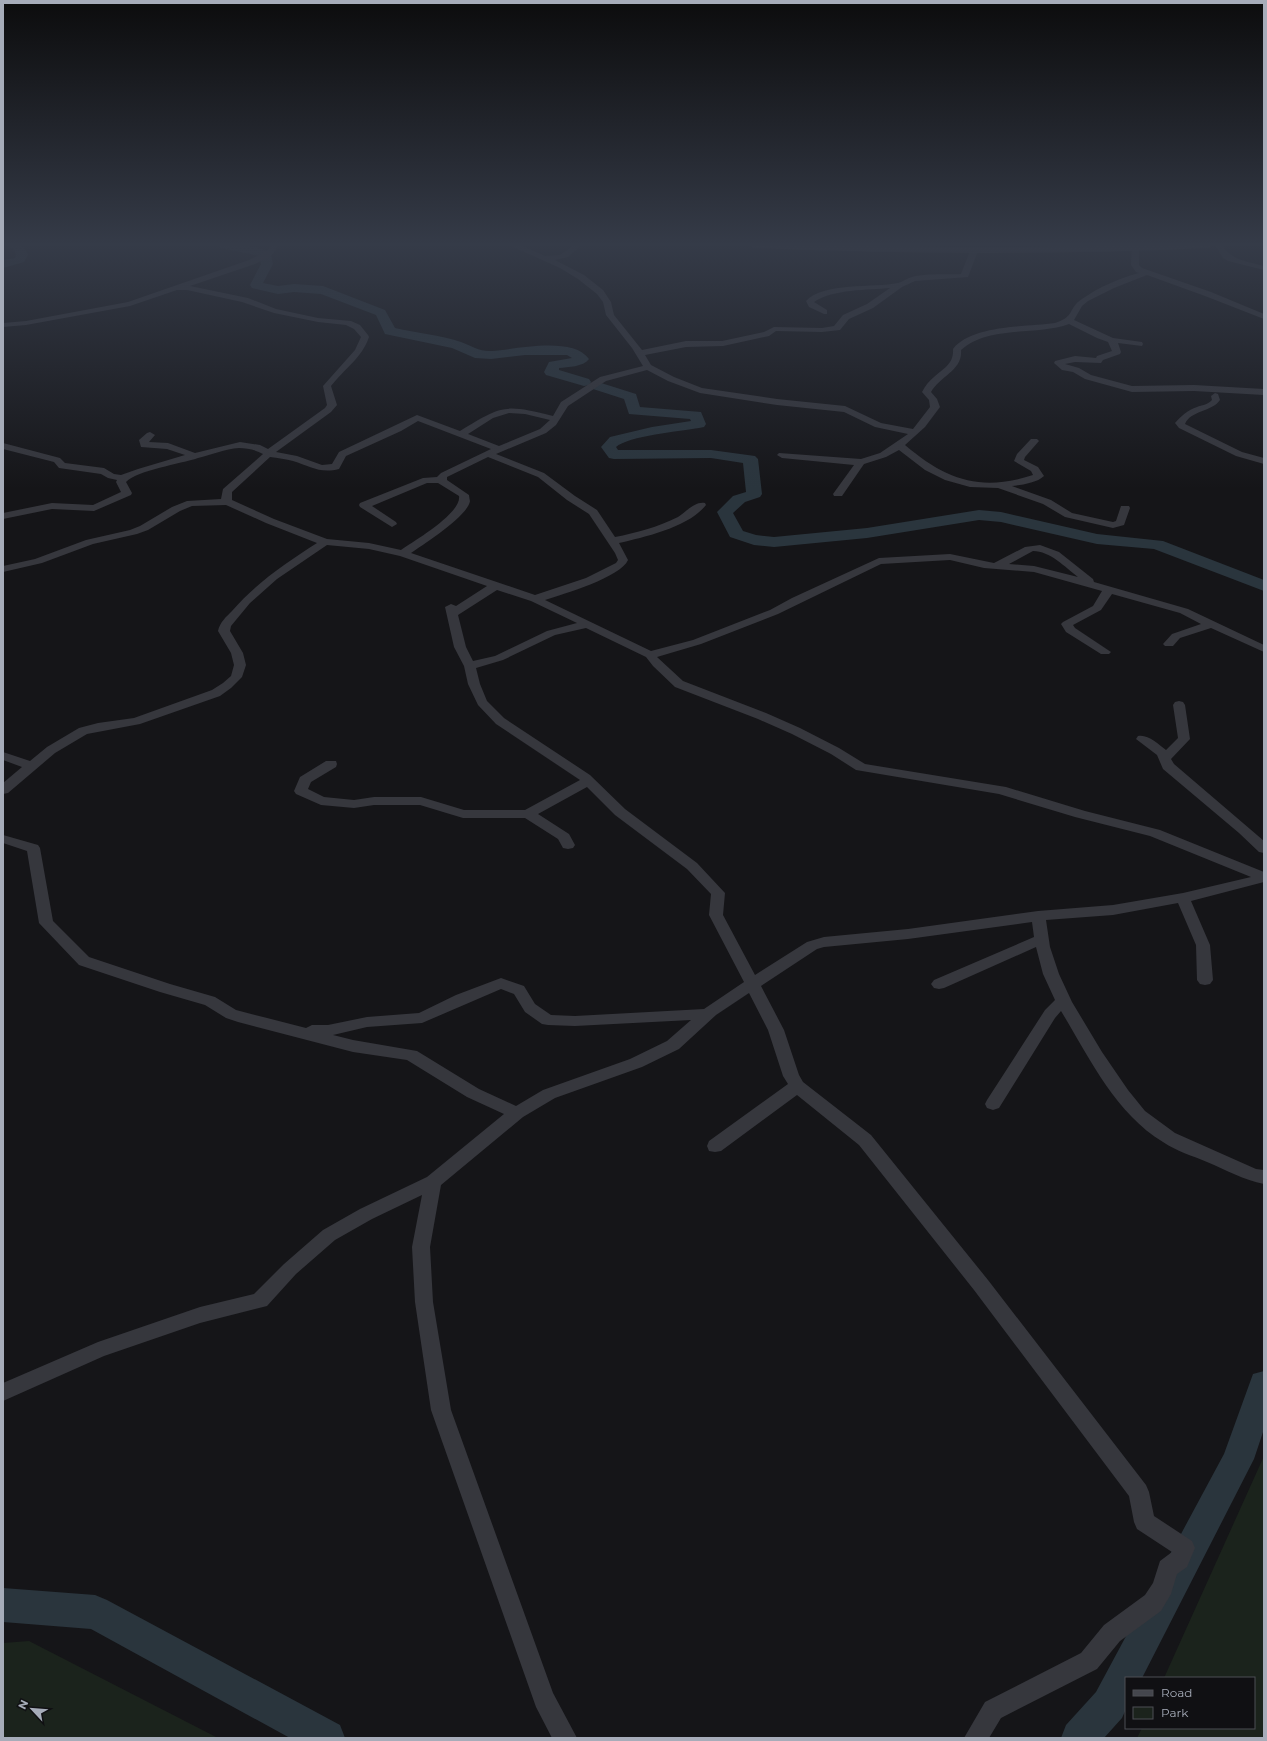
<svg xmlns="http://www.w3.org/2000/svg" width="1267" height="1741" viewBox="0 0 1267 1741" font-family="Montserrat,sans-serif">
<rect width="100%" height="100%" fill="#151518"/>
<!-- green -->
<path fill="#1b231c" d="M1264,1456V1738H1137L1142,1728H1254V1678H1164Z
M29,1641L218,1738H3V1643Z"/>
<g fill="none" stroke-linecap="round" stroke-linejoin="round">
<!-- river -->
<path fill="#2a353d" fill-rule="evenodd" d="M9,245C18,245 25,244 28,255L24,262L3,268V260L15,258C18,251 12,250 9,245Z
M216,245C230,245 256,244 269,252C272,255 272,260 273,264L263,283L278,286L294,284L323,286L385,310L395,328C416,333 440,335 461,342C472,346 480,352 492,351C517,349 573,336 589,359C583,367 568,367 559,368V370L589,379L591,382L589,385L584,386L546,375L544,372L549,362L572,358L567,355H525L491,359L475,358L452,348L385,334L376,315L321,294L294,292L278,294L252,288L250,285L261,264L259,256L221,248Z
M598,382L636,394L640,407L701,412L706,424L704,427L699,428C681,431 628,436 616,447L618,450H711L755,456L758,459L762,494L760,497L745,502L733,513L743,531L756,535L774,537L867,528L979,510L1001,512L1097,534L1163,541L1264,580V591L1154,549L1097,544L1001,522L979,520L867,538L774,547L754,545L730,537L717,512L733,496L746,492L743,463L711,458L614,459L609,458L601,447L610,437L652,427L691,421L690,419L629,414L624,399L593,389L591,386L593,383Z
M1264,1371V1429L1254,1459L1142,1678H1126V1709L1122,1718L1104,1738H1061L1066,1725L1096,1692L1224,1454L1253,1374Z
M3,1588L95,1595L107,1600L340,1725L345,1738H290L91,1629L3,1622Z"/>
<!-- minor -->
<path fill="#36373d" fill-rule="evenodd" d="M272,245H279L271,256L255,264L190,286L248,298L276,309L318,318L351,321L360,325L368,335L369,337C362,358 344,369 331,386L337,405L331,412L276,452L297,456L322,465L332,464L339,452L417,415L460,431C502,405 504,404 553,416L561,402L600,377L643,366L632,348L606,315L603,302L597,294L578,279L560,268L509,245H520L545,256L560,255L574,245H582L568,257L555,260L584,275L603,290L611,302L614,315L642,350L686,341H722L764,332L774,327L822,328L834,326L843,315L867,304L890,288C868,290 833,289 814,302L827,310V314H824L809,307L806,301C823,282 874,288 898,283C903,282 907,278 912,277C927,273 946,275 961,274L970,251L974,249H977L978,251L968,277L915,281L902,287L873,308L849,319L840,330L822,332L776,331L769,336L723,346L686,347L645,355L651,365L674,377L702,388L777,399L845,406L881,423L913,429L930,407L929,400L922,392C925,386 929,381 934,377C944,368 954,364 953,349C972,325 1026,327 1055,323C1075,317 1068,308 1082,299C1099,287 1120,278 1139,273L1136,272L1131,265L1132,247H1135L1139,249V265L1142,268L1211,292L1264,314V319L1205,296L1147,275L1114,288L1088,301L1082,306L1074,320L1113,338L1142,342L1143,344L1142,346L1118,343L1121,352L1120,354L1103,360L1101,363L1075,362L1065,364L1079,368L1091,375L1132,386L1194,385L1264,389V395L1194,391L1132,392L1085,379L1073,372L1062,370L1054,363L1055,361L1075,356L1096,358L1097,356L1112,351L1108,342L1097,338L1069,324C1036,336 988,325 961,350C963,370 940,376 931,392L937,399L940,407L925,427L905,445C946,480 981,492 1033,475L1031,471L1014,461L1017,454L1031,439H1037L1039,441L1025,457L1024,460L1038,467L1044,476C1037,483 1021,485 1012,486L1051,500L1072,513L1113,522L1116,521L1121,506H1129L1130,508L1124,525L1113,528L1065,517L1043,504L998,488L970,487L945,480L925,470L899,450L886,457L864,464L842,496H834L833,494L854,465L782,458L777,455L779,453L861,459L880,453L908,434L875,427L844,412L777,405L700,393L668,381L647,370L606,381L568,406L556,425L546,433L496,454L544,473L575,496L597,510L615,537C636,533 658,527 678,517C686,512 695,501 705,503L706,505C689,527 645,537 619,543L628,560C621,577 564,594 545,600L651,651L693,640L770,610L792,598L879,558L950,554L994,563L1025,547L1040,545L1059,552L1093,579L1094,582L1188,609L1264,645V652L1211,628L1180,638L1173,646H1165L1163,644L1172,634L1201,624L1180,613L1112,594L1101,610L1073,625L1075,628L1111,652L1109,654H1101L1066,632L1061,624L1063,622L1093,606L1102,591L1034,572L984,568L950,560L881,564L778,614L701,644L657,657L683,681L766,713L800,728L839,748L865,764L1006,787L1085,811L1160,830L1264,872V882L1191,901L1210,945L1213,980L1210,984L1205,985L1200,984L1197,980L1196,945L1178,903L1113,915L1046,920L1050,947L1059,974L1072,1002L1102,1052L1128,1090L1145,1111L1175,1133L1256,1169L1264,1170V1184C1244,1180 1226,1170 1207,1162C1193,1156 1176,1151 1163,1142C1115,1113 1089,1057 1061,1011L1055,1018L999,1108L993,1110L987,1108L985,1104L987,1100L1045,1010L1055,1000L1043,974L1036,947L944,988L939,989L934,988L931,984L934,980L1034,937L1032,922L908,939L824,947L817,949L761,986L784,1030L799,1075L803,1082L871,1135L988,1280L1146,1485L1149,1492L1154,1516L1192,1541L1195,1548L1187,1567L1177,1574L1171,1594L1161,1611L1120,1641L1097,1669L1001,1718L989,1738H964L985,1702L1081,1653L1104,1625L1145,1595L1153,1583L1160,1561L1172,1552L1137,1529L1134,1522L1129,1496L974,1290L859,1145L797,1095L721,1151L715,1152L709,1151L707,1146L709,1141L788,1084L783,1076L768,1030L749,993L716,1015L679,1049L642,1067L555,1098L523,1117L441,1185L430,1247L433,1302L451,1410L553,1693L577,1738H552L536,1707L431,1410L415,1302L412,1247L422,1195L372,1219L335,1240L296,1274L267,1306L200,1323L104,1356L3,1401V1383L98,1342L200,1307L254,1294L284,1264L323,1230L360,1209L427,1177L504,1114L467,1097L407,1060L353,1052L238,1022L226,1018L205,1005L160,992L79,965L39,923L27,851L3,843V835L38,845L40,848L53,921L89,957L170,984L215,997L236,1010L306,1028L312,1025H328L367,1017L419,1013L456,995L501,978L524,986L535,1004L551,1015L575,1016L704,1009L744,982L709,915L711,894L687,869L615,815L587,787L538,814L569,834L575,845L573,848L568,849L563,848L558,839L525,818H463L420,805H374L354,808L321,805L296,794L294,791L300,777L326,761H336L337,764L336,767L311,782L308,789L324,797L354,800L374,797H421L464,810H525L580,780L496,724L478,705L468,684L464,666L454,647L445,607L451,604L456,606L487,586L400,556L369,549L327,545L277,579L250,603L231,626L230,631L243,653L246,665L242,677L231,688L220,696L140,724L87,734L55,753L8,793L3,794V783L22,767L3,760V752L30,761L47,747L79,728L98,723L134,718L212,690L223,683L231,676L234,665L231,653L218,631C220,622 226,617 232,611C256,583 286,563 317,543L266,523L226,505L192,506L180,511L148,530L137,534L93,544L42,563L3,572V566L35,559L86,540L130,530L140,526L172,507L187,501L221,499L223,489L263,454C256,450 247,448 239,448C225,449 211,455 198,458C180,464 138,470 126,482L132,493L131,495L94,511L52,509L3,519V513L52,503L93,505L121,492L116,482L117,480L108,478L101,474L59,468L54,462L3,449V443L60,458L65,463L104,468L114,474L121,475L138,469L185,455L167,449L141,447L139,440L147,433L150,432L155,435L149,442L168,443L195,453L240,442L260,445L268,449L325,408L327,405L323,386L355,350L361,337L354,329L346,325L318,322L274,313L242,302L187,290H177L130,306L26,325L3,327V323L26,321L128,302L249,260L265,252ZM509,413L525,414L550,420L540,429L499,446L468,434L493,418ZM418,421L491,449L441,473L437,477L423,478L360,503L359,505L360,507L392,527L397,524L396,522L372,506L427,483H438L459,496C462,513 414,541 401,550L369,543L327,539L274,519L232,500V492L270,457C278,458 286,459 293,461C310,466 320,474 339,469L346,456L401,431ZM488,457L538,477L567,500L589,514L615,553L618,560L616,563L586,578L535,595L411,553C424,544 468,516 470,501C470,501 469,496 469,495L447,480V477ZM1033,551C1050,551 1065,567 1078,577L1034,566L1009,564ZM497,590L531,601L577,623L547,631L495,656L473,661L466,647L458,615ZM586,628L646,657L653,666L675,687L758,719L792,734L831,754L856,770L999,794L1075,817L1150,836L1251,877L1183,893L1113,905L1038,911L908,929L824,937L807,942L755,975L723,915L725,893L697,863L625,809L590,775L504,718L487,701L480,684L476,668L503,660L555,635ZM501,989L514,994L525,1012L542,1024L548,1025L575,1026L691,1020L667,1041L630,1059L543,1090L516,1106L479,1089L417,1051L353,1040L333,1035L367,1027L422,1023Z
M1215,245H1222C1233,261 1246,261 1264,266V270L1228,261L1223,258Z
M1215,393L1218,394L1220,400C1212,412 1191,410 1185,424L1242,452L1264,458V464L1236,456L1179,428L1175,423C1181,416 1188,410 1197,407C1202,405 1207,405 1212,400L1211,396Z
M1179,701L1183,702L1185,705L1190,739L1171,759L1174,764L1264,841V853L1259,852L1239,833L1163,769L1157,755L1136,739L1138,736C1148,734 1158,744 1166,750L1178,738L1173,705L1175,702Z"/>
<!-- secondary -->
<path fill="#44464d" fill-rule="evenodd" d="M749,245L981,247L1213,245L1208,248C1057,255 905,254 754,248Z"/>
</g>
<!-- sky -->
<linearGradient id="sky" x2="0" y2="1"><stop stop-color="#0c0c0d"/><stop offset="0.5" stop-color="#353b48"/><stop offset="1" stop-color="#353b48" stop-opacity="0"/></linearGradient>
<rect width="1267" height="489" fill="url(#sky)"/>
<!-- border -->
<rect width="1267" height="1741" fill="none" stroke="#a6acb9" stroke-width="8"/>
<!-- legend -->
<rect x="1125" y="1677" width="130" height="52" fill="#101013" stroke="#4c4e55"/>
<rect x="1133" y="1690" width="20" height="6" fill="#44464d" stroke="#4c4e55"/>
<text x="1161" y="1697" font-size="12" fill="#a6acb9">Road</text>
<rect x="1133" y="1707" width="20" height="12" fill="#1b231c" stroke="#4c4e55"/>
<text x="1161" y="1717" font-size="12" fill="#a6acb9">Park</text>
<!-- north arrow -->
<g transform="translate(32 1709) rotate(296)" stroke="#101013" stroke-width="3" paint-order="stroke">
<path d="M0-3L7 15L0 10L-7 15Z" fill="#a6acb9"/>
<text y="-6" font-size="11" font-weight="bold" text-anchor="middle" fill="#a6acb9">N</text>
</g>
</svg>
